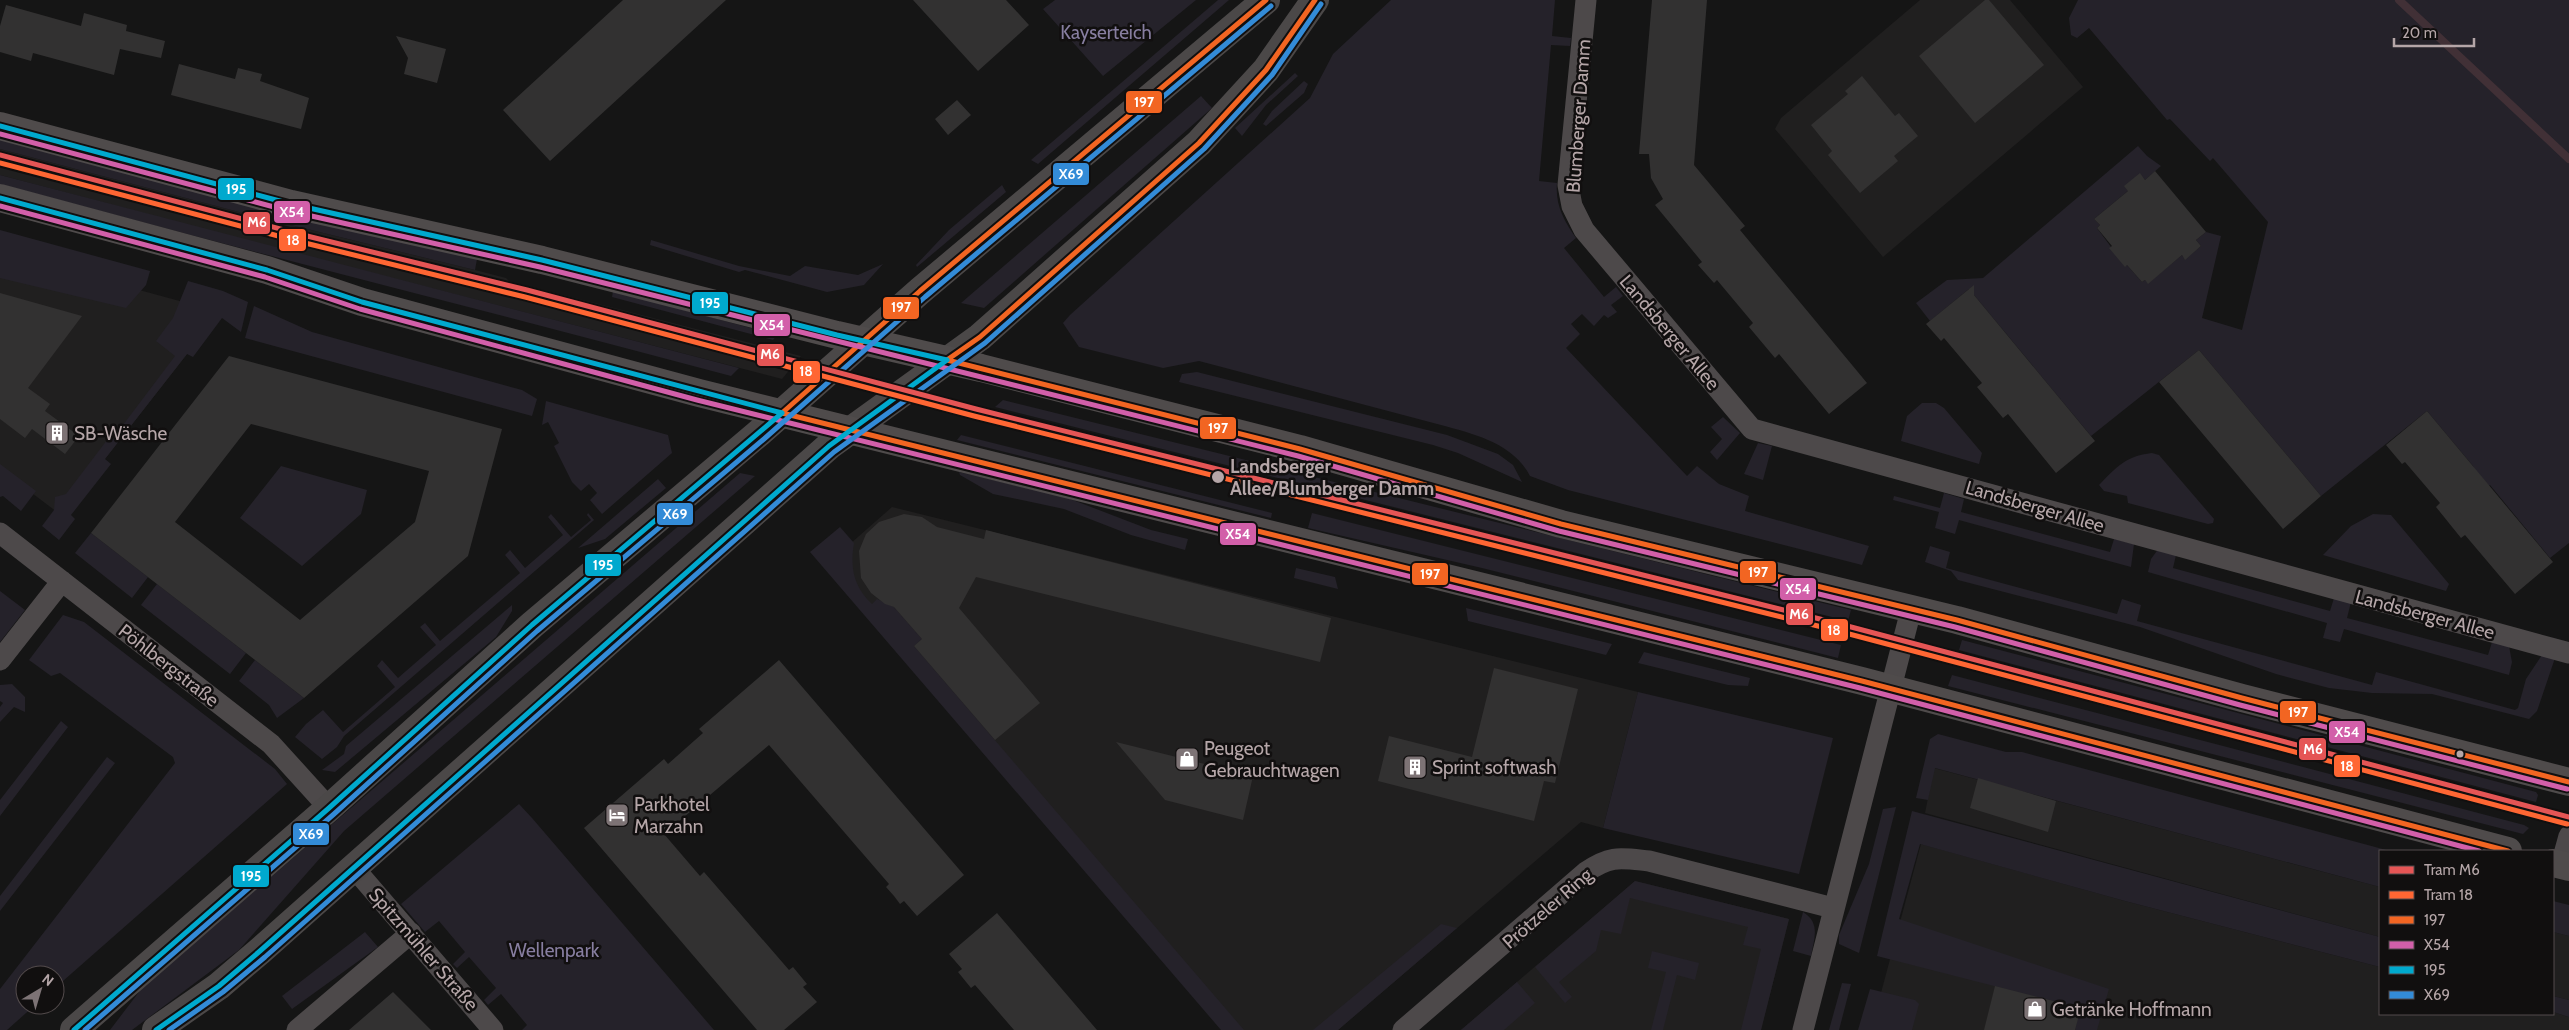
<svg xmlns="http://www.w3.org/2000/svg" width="2569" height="1030" viewBox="0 0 2569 1030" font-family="Cabin,sans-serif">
<rect width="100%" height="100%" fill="#151515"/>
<!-- built -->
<path fill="#201f1f" d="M1920,0H2010L2083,87L1883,257L1775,129L1781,118Z
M0,149L258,217L475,270L506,278L509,281L801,356L782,379L245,240L0,175Z
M0,252L220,312L61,515L0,469Z
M892,507L1638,692L1603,828L1581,822L1338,1030H1224L825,566Z
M1934,768L2380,887V937L1925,813Z
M1921,844L2125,901L2380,967V1014L2553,1012L2569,1017V1030H1871Z
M1635,881L1789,919L1761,1030H1461Z
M2553,932L2569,936V1000L2553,996Z"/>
<!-- green -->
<path fill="#25222a" d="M1055,0H1196L1103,76L1043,9Z
M1218,0H1229L1038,164L1031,160Z
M1391,0H1555L1552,36L1571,38L1570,46L1551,45L1539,181L1557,183C1555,205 1564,221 1576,238L1564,248L1604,297L1616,287L1623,296L1611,305L1617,312L1608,318L1604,315L1594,326L1582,314L1571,324L1580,334L1566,348L1687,476L1697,466L1719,484L1749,496L1745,511L1869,546L1862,565L1568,490L1530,476C1513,443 1474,434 1441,425L1199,361L1163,368L1079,347L1063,323L1070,315L1310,98L1333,54Z
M2078,0H2569V543L2550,558L2490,485L2485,489L2473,466L2427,411L2321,496L2199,350L2091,436L1969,289L1930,321L1916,303L1947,280L1983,278L2138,146L2147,156L2161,166L2145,180L2140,174L2128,191L2094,219L2100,225L2097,228L2125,266L2127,265L2142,282L2145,280L2148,283L2182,255L2185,259L2201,246L2196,240L2206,232L2221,236L2202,318L2242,330L2268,222L2213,158L2210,161L2170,119L2167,120L2089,28L2077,38L2071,35L2069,18Z
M1295,73L1298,76L1266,105L1242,136L1235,128Z
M1304,81L1308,84L1304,93L1266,126L1263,124L1272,111Z
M1201,96L1212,108L984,308L961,303Z
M0,140C159,182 317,225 477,259L475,270L258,217L0,149Z
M0,175L739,368L731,376C488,311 243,250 0,184Z
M1002,185L1006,192L917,267L916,265L949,230Z
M0,230L150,271L146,285L126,308L0,278Z
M651,240L739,266L790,276L805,266L858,275L883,264L864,285L827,292L745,270L739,272L650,245Z
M188,281L223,291L248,302L241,332L222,318L193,357L187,354L105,459L111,464L71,515L75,519L59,540L42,526L54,510L55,497L66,494L120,423L123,425L175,356L156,341L173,318Z
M613,291L777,335L773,340L612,297Z
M254,306L312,332L522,390L537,399L532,416L245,338Z
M1197,372L1447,435L1498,454L1513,465L1522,482L1458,453L1433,445L1179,382L1182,374Z
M1003,400L1851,610L1848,621L995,407Z
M546,401L668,435L672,453L602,514L590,500L597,493L589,484L581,491L572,482L554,446L559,443L548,422L542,425Z
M1922,403H1936L1944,408L1982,453L1979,464L1901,441L1907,416Z
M1723,417L1740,433L1717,460L1710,452L1722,439L1711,427Z
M961,435L1272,513L1271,518L957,440Z
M1758,443L1772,446L1763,480L1744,474Z
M2152,453L2159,455L2214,519L2213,523L2208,524L2128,503L2127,496L2104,491L2099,485C2117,467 2125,456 2152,453Z
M0,464L36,491L21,511L3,496L0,497Z
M281,466L367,490L361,514L302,566L240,518Z
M959,472L1065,497L1151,530L1188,539L1185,550L1131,535L1064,509L993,494L960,475Z
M740,473L755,476L344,831L239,950L132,1030H110L142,988Z
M658,479L666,488L605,539L578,548Z
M1944,493L1964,499L1961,512L2110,552L2114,539L2134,544L2131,567L1959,520L1955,534L1935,528L1939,512L1893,500L1894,496L1940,508Z
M588,513L594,520L344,736L337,747L322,759L295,737L306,724L323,710L343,732L395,687L377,666L382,660L398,678L436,645L420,627L425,623L440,641L520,573L505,555L510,550L525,568L563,535L548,517L551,514L571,537L591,520L587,515Z
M1312,513L1841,645L1838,658L1482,568L1308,528Z
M2373,514L2391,515L2449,584L2446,591L2323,555L2351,526Z
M840,527L854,543C850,567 853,586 872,604L877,599L894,607L922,639L914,646L1244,1030H1221L810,552Z
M91,533L148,577L132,598L75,553Z
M1930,546L1950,552L1946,568L2117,614L2122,599L2141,605L2137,621L2372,685L2376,672L2515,710L2518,708L2526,679L2542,655L2555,658L2537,711L2529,719L2432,694L2372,693L2329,688L2276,674L2140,627L1958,580L1951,571L1925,562Z
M2159,548L2176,555L2173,568L2330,611L2334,598L2351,602L2347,618L2488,655L2492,642L2509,646L2512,662L2509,675L2344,629L2340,642L2323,638L2327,623L2148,572L2151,559Z
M1296,568L1335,577L1338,589L1294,578Z
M157,584L246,653L230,674L141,605Z
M0,591L25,610L0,642Z
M512,605V611L496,637L335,772L322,770L344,754L346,746Z
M1466,608L1612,644L1606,655L1468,621Z
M63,615L84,622L275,769L287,784L55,988V975H25V1005H35L7,1030H0V989L175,763L173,757L60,673L51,676L29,660Z
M1962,640L2536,792L2538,795L2536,802L1959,650Z
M1644,652L1750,678L1748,686L1728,685L1638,663Z
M255,660L304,698L277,718L269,705L239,681Z
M1952,675L2524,825L2529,828L2523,834L1948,686Z
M12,684L25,697V712L14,707L0,722V707L3,703L0,701V685Z
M1638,692L1833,738L1799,874L1603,828Z
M61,721L68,727L0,816V800Z
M1938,734L2006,752H2022L2390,851H2380V887L1935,768L1928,800L1916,798L1930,739Z
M107,757L115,763L0,911V896Z
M519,804L532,818L714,1030H522L527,1025L501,994L488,1005L484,1000L496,988L469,957L457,968L453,964L465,952L439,921L425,932L401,904Z
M1896,807L1859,953L1839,944V935L1869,864L1883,809Z
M1912,811L2380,937V967L2125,901L1920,844L1899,919L2109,989L2097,1030H2075L2080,1008L1877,956Z
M1635,881L1789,919L1761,1030H1741L1761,949L1743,945L1748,927L1630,898L1621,934L1601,930L1596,951L1559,982L1572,997L1565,1003L1535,967Z
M2553,901L2569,905V936L2553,932Z
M1803,912C1821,923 1814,939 1811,956L1793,951Z
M1441,924L1457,928L1338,1030H1313Z
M365,932L378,947L292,1009L282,996Z
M1652,951L1699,963L1695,980L1677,975L1663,1030H1651L1666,972L1648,968Z
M1517,982L1535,1003L1504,1030H1461Z
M1842,983L1851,984L1839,1030H1829Z
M1870,989L1915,1000L1919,1004L1912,1030H1858Z
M2553,996L2569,1000V1017L2553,1012Z"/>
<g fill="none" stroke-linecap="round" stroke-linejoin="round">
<!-- stream -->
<path stroke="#413036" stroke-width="8" d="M2399,0L2569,159"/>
</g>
<!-- building -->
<path fill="#323131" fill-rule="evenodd" d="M623,0H726L550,161L503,110Z
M913,0H1006L1029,25L978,71Z
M1652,0H1707L1694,165L1745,226L1740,230L1867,383L1829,414L1779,354L1775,358L1749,327L1753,323L1717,280L1714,283L1698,265L1702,262L1655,205L1663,199L1651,178L1649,154H1639Z
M1985,0H1989L2044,65L1975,123L1919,56Z
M6,5L81,26L84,13L127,25L126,31L165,41L161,58L120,49L114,75L33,53L31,61L0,52V26Z
M396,36L446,49L437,83L404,74L408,58Z
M179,64L235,79L238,68L262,74L260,81L309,98L301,129L171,95Z
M1862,76L1895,116L1899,113L1918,136L1894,156L1898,161L1860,193L1828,155L1832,151L1811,125L1848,94L1845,91Z
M957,100L971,115L948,135L935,119Z
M2155,171L2206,232L2196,240L2201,246L2185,260L2182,255L2148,284L2145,280L2142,282L2127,265L2125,267L2109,248L2112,246L2097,228L2100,225L2094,219L2128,191L2124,186L2140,173L2145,180Z
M1974,285V295L2095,441L2056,473L2008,414L2003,418L1977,387L1982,383L1944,338L1941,341L1926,324Z
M0,293L82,316L28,388L50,404L45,411L79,436L65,454L32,429L25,438L0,419Z
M2199,350L2321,496L2283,529L2159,382Z
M229,356L502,429L468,556L304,698L91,533ZM251,424L429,471L415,522L300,620L175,522Z
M2427,411L2553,562L2515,594L2465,535L2461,538L2436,507L2440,503L2405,462L2402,464L2386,445Z
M904,514L922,517L937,527L984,539L986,530L1331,618L1320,662L976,577L959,608L1040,703L995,740L914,646L922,639L894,607L885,604L871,593L861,578L859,551L866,534L879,522Z
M779,660L964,875L917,916L904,901L900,904L894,896L886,887L889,884L769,745L664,834L700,876L704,872L789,970L793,967L807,984L803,987L817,1002L784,1030H757L584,828L664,759L668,764L703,733L699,729Z
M1494,668L1578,689L1555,783L1544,781L1534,821L1378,781L1389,736L1472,757Z
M1116,742L1253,776L1243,820L1165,800Z
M1978,778L2056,801L2048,832L1970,808Z
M997,913L1097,1030H1014L975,985L971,988L958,972L962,969L949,954Z
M1995,986L2081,1008L2075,1030H1984Z
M393,992L431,1030H349Z"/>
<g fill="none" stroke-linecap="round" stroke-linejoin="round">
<!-- street -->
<path stroke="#4d494a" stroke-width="21" d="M1586,0L1568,185L1572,206L1584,230L1752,429L2569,653
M0,533L271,744L329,808
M0,660L62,581
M2561,865L2569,836
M354,868L493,1030
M297,1030L411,933
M1403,1030L1586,872C1611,855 1620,858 1649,861L1833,908
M1803,1030L1911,610"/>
<!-- secondary -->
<path stroke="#4b4848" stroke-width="28" d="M74,1030L329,808L532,625L759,433L920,291L1266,0
M156,1030L219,986L260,951L829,446L980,337L1199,143L1266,70L1315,0"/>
<!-- primary -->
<path stroke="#4f4b4b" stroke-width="28" d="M0,126L291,204L542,260L837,335L981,368L1300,449L1561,524L1957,620L2242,698L2569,782
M0,198L267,270L362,302L699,393L1862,681L2508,851
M2553,863L2569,867"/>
<!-- bus-1 casing -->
<g stroke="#110f0f" stroke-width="9">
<path id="bus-1" d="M947,360L1300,449L1561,524L1957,620L2242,698L2569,782
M947,360L980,337L1199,143L1266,70L1315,0
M782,413L1862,681L2508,851
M782,413L920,291L1266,0"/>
</g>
<!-- bus-2 casing -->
<g stroke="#110f0f" stroke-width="9">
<path id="bus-2" d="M0,134L289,211L540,267L1298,456L1559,531L1955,627L2240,705L2567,789
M0,206L265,277L360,309L697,400L1860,688L2479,851"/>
</g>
<!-- bus-3 casing -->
<g stroke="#110f0f" stroke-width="9">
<path id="bus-3" d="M0,126L291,204L542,260L837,335L947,360
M0,198L267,270L362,302L782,413
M74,1030L329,808L532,625L782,413
M156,1030L219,986L260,951L829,446L947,360"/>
</g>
<!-- bus-4 casing -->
<g stroke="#110f0f" stroke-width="9">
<path id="bus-4" d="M85,1030L334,814L537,631L764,439L925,297L1271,6
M169,1030L223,992L265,957L834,452L985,343L1204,149L1272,75L1321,4"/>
</g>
<!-- bus-1 -->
<use href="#bus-1" stroke="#f26522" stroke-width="5"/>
<!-- bus-2 -->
<use href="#bus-2" stroke="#d25fa9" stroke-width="5"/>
<!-- bus-3 -->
<use href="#bus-3" stroke="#00a9ce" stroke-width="5"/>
<!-- bus-4 -->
<use href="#bus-4" stroke="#338bd7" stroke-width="5"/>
<!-- tram-1 casing -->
<g stroke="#110f0f" stroke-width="9">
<path id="tram-1" d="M0,155L307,236L527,290L976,409L1836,623L2569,817"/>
</g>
<!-- tram-2 casing -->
<g stroke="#110f0f" stroke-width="9">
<path id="tram-2" d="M0,163L305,243L525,297L974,416L1834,630L2567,824"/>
</g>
<!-- tram-1 -->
<use href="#tram-1" stroke="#e55555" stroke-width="5"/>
<!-- tram-2 -->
<use href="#tram-2" stroke="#f63" stroke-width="5"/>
</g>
<!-- icons -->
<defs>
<g id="building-square" transform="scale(1.25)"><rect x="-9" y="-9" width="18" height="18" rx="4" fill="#7d7375" stroke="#110f0f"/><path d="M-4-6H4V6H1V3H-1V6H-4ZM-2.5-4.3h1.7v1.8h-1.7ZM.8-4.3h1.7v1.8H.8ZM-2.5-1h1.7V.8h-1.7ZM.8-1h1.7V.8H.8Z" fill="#fff"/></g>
<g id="shop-square" transform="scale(1.25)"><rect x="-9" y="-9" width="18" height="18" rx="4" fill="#7d7375" stroke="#110f0f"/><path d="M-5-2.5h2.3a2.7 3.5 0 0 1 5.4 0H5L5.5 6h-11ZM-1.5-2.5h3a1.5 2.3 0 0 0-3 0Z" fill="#fff"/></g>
<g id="hotel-square" transform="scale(1.25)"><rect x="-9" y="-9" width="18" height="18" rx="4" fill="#7d7375" stroke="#110f0f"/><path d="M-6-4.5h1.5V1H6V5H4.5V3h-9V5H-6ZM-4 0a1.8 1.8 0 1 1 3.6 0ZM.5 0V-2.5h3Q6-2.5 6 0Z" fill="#fff"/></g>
</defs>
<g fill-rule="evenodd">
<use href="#building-square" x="57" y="433"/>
<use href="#shop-square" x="1187" y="759"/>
<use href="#building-square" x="1415" y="767"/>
<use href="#hotel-square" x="617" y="815"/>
<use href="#shop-square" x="2035" y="1009"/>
</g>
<!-- markers -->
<g fill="#b5a6a8" stroke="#110f0f" stroke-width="2">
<circle cx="1218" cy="477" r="7"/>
<circle cx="2460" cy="754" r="4.5"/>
</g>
<g text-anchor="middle" stroke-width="5" stroke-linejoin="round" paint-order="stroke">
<!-- park labels -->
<g font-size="19" fill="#877ea0" stroke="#110f0f">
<text x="1106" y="39">Kayserteich</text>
<text x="554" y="957">Wellenpark</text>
</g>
<!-- street labels -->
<g font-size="19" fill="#b5a6a8" stroke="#110f0f">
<text transform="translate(1578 116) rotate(-86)" y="7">Blumberger Damm</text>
<text transform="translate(1670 332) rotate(50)" y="7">Landsberger Allee</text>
<text transform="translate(2035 506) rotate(16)" y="7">Landsberger Allee</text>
<text transform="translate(2425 614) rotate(15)" y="7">Landsberger Allee</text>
<text transform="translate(169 665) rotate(38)" y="7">Pöhlbergstraße</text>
<text transform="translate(1547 908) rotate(-41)" y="7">Prötzeler Ring</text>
<text transform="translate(424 949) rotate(49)" y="7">Spitzmühler Straße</text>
</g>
<!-- poi labels -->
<g font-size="19" fill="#b5a6a8" stroke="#110f0f" text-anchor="start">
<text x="74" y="440">SB-Wäsche</text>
<text x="1204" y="755">Peugeot<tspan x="1204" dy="22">Gebrauchtwagen</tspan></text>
<text x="1432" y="774">Sprint softwash</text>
<text x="634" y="811">Parkhotel<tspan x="634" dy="22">Marzahn</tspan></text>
<text x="2052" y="1016">Getränke Hoffmann</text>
</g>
<!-- stop labels -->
<g font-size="19" font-weight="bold" fill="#b5a6a8" stroke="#110f0f" text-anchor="start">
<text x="1230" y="473">Landsberger<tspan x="1230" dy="22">Allee/Blumberger Damm</tspan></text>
</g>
</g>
<g stroke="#110f0f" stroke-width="2">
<rect x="1125" y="90" width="38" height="24" rx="5" fill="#f26522"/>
<rect x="1052" y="162" width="38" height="24" rx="5" fill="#338bd7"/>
<rect x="217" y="177" width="38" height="24" rx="5" fill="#00a9ce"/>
<rect x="273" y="200" width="38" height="24" rx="5" fill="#d25fa9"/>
<rect x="242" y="211" width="29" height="24" rx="5" fill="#e55555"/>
<rect x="278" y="228" width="29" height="24" rx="5" fill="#f63"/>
<rect x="691" y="291" width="38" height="24" rx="5" fill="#00a9ce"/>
<rect x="882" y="296" width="38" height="24" rx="5" fill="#f26522"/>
<rect x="753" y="313" width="38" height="24" rx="5" fill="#d25fa9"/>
<rect x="756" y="343" width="29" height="24" rx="5" fill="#e55555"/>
<rect x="792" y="360" width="29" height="24" rx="5" fill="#f63"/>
<rect x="1199" y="416" width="38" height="24" rx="5" fill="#f26522"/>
<rect x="656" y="502" width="38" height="24" rx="5" fill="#338bd7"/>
<rect x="1219" y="522" width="38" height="24" rx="5" fill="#d25fa9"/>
<rect x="584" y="553" width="38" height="24" rx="5" fill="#00a9ce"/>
<rect x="1739" y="560" width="38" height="24" rx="5" fill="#f26522"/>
<rect x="1411" y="562" width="38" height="24" rx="5" fill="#f26522"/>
<rect x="1779" y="577" width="38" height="24" rx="5" fill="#d25fa9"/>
<rect x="1785" y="602" width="29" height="24" rx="5" fill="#e55555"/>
<rect x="1820" y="618" width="29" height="24" rx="5" fill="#f63"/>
<rect x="2279" y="700" width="38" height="24" rx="5" fill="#f26522"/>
<rect x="2328" y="720" width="38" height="24" rx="5" fill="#d25fa9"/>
<rect x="2298" y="737" width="29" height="24" rx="5" fill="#e55555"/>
<rect x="2333" y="754" width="28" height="24" rx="5" fill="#f63"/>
<rect x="292" y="822" width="38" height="24" rx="5" fill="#338bd7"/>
<rect x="232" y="864" width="38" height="24" rx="5" fill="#00a9ce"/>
</g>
<g font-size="14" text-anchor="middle" font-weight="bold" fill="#fff">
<text x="1144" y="107">197</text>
<text x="1071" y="179">X69</text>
<text x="236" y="194">195</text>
<text x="292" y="217">X54</text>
<text x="257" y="227">M6</text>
<text x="293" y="245">18</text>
<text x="710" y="308">195</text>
<text x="901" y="312">197</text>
<text x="772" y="330">X54</text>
<text x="770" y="359">M6</text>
<text x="806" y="376">18</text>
<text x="1218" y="433">197</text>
<text x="675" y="519">X69</text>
<text x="1238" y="539">X54</text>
<text x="603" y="570">195</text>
<text x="1758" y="577">197</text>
<text x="1430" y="579">197</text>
<text x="1798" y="594">X54</text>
<text x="1799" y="619">M6</text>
<text x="1834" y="635">18</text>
<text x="2298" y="717">197</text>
<text x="2347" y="737">X54</text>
<text x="2313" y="754">M6</text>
<text x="2347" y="771">18</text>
<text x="311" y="839">X69</text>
<text x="251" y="881">195</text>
</g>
<!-- legend -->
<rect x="2379" y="850" width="175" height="165" fill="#110f0f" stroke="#534b4c"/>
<rect x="2389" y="866" width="25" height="8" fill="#e55555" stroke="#534b4c"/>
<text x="2424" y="875" font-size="15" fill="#b5a6a8">Tram M6</text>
<rect x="2389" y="891" width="25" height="8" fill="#ff6633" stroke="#534b4c"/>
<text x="2424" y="900" font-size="15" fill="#b5a6a8">Tram 18</text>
<rect x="2389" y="916" width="25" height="8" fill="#f26522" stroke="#534b4c"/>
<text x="2424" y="925" font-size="15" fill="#b5a6a8">197</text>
<rect x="2389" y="941" width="25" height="8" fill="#d25fa9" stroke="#534b4c"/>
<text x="2424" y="950" font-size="15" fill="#b5a6a8">X54</text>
<rect x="2389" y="966" width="25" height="8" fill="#00a9ce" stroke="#534b4c"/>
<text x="2424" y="975" font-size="15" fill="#b5a6a8">195</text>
<rect x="2389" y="991" width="25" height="8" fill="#338bd7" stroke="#534b4c"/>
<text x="2424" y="1000" font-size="15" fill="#b5a6a8">X69</text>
<!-- north arrow -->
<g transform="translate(40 990) rotate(38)"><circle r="24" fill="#110f0f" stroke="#534b4c"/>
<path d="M0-4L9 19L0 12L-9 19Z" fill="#7d7375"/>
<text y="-8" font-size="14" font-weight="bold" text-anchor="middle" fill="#b5a6a8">N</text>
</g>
<!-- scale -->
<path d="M2394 38v8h80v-8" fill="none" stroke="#b5a6a8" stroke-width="2.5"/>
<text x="2402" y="38" font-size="15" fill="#b5a6a8" stroke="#110f0f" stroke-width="4" paint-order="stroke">20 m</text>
</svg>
